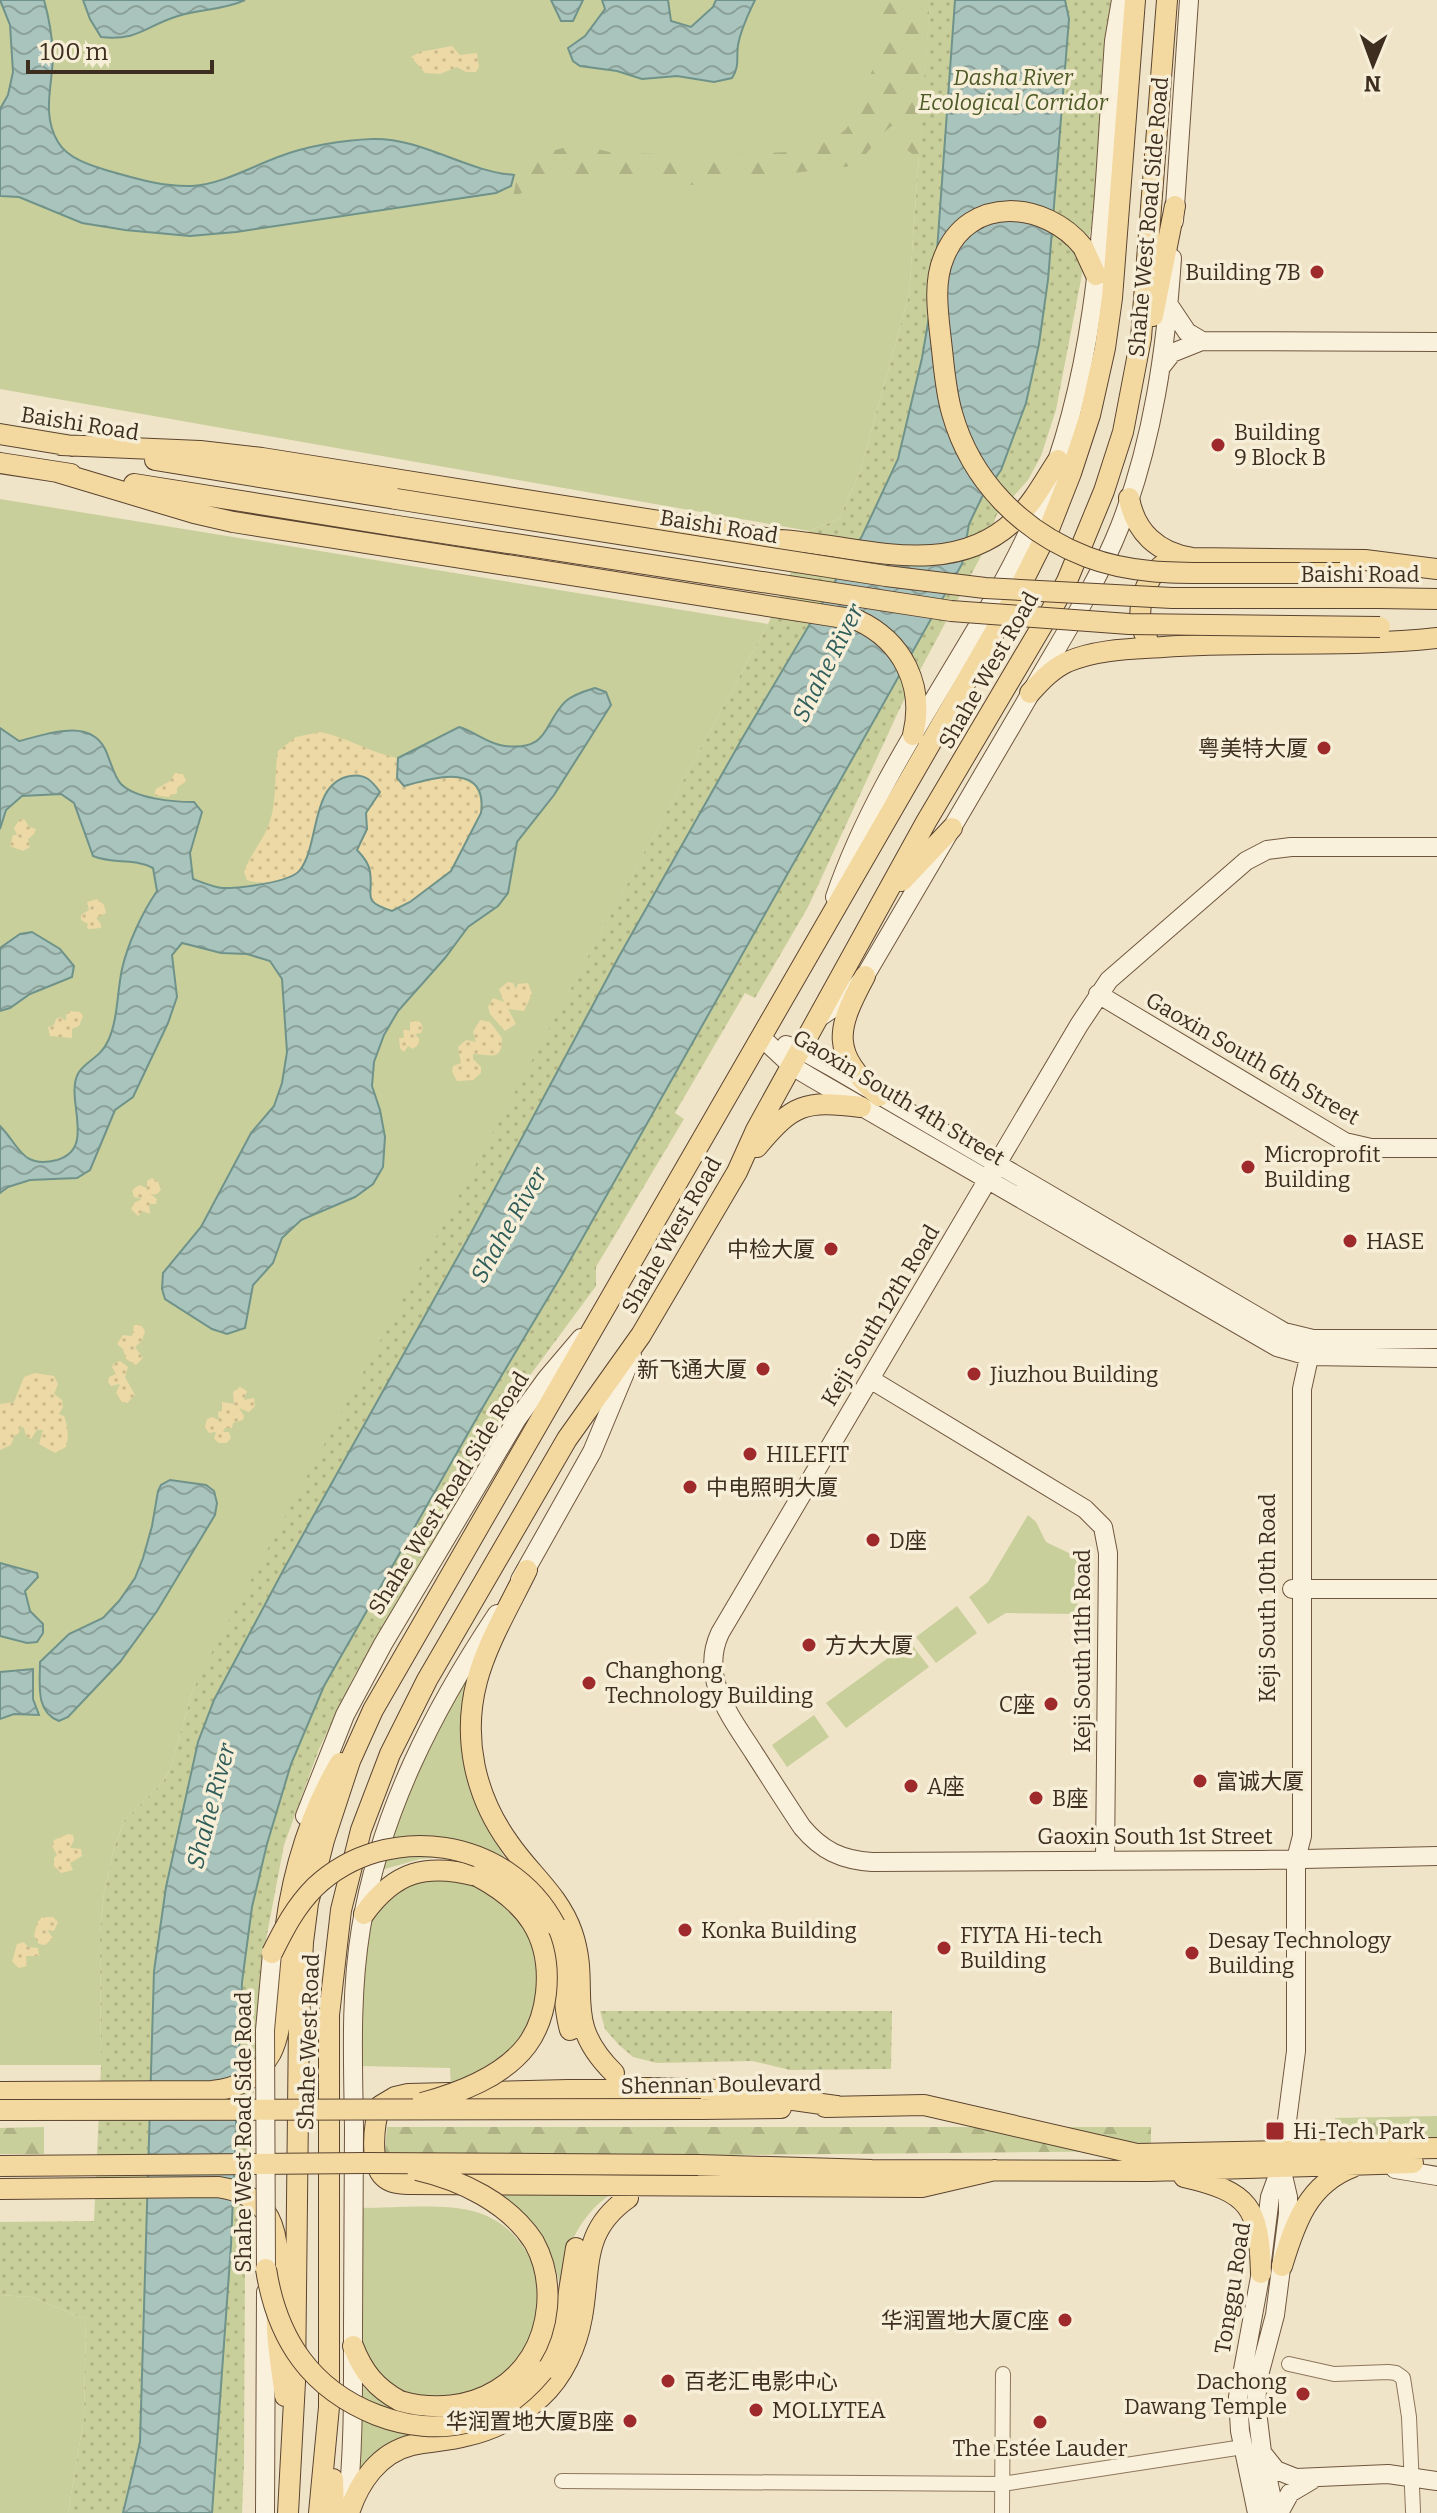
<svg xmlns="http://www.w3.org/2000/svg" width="1437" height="2513" viewBox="0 0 1437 2513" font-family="Bitter,'Noto Sans SC',serif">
<defs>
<pattern id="forest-firs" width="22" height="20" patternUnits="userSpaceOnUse" patternTransform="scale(2)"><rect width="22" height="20" fill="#c9cf9b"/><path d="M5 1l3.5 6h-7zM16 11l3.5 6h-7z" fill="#aeb285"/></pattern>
<pattern id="sand-dots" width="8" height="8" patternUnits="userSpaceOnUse" patternTransform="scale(2)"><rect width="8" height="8" fill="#ecd9a5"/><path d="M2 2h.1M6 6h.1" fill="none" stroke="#cbbb8e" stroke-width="1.8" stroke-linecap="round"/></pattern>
<pattern id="park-dots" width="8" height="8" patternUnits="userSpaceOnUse" patternTransform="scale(2)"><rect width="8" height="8" fill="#c9cf9b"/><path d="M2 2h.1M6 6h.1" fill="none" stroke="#aeb285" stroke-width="1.8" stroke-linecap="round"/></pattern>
<pattern id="water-waves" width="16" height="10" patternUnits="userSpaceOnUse" patternTransform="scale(2)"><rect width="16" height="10" fill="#a9c4bc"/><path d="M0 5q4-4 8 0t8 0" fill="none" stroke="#8ba098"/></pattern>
</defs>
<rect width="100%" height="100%" fill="#f0e4c8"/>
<!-- green -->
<path fill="#c9cf9b" d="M0,0H930L909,295L860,472L839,519L809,531L0,389Z
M0,499L768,624L208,1661L193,1690L170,1769L163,1782L124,1821L114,1848L104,1893L100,1933L101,2065H0Z
M1028,1515L1036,1522L1046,1542L1073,1555L1077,1562L1074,1581L1079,1614L1006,1613L988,1624L969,1597L988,1582Z
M957,1606L977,1633L936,1663L916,1637Z
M910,1642L929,1667L846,1728L826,1703Z
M474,1654C444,1762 470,1801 525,1891L493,1868L446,1857L420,1859L378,1871L401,1800Z
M814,1715L829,1737L787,1767L772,1745Z
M414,1879L466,1881L489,1892L511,1908L536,1945L539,2005L519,2044L500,2059L451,2087L450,2068L359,2066C361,2025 355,1946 376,1911C383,1899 402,1888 414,1879Z
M492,2190L614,2192C581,2213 565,2247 560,2285C550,2241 532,2212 492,2190Z
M361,2208C394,2208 446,2203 476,2212C500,2219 518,2235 530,2258C580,2352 442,2446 379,2374C373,2366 366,2357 363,2348C358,2331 360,2311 360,2294C360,2265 361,2237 361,2208Z
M0,2295L31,2297L86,2319L84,2418L68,2513H0Z
M359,2384L379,2399L458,2415L357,2477Z"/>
<!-- forest -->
<path fill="url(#forest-firs)" d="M879,0H930L919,159L907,150V138L903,130L892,126C874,138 869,157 852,166L694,185L590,178L549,180L513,197L521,159L578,144L613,153L708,155L790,152L837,137L846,129L860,107L865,85L881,53L884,37Z
M1437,2116V2146L1336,2149L1335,2118Z
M44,2127V2154H0V2128Z
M387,2127H1151V2151L738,2155L385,2153Z"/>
<!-- sand -->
<path fill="url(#sand-dots)" d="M452,46L460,55L477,53L479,67L476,72H466L457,67L440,74L425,73L411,57L420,52Z
M320,732C347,737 370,753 398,758L397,777L417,782L428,778L458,777L475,786L482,804L481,813L451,871L410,903L392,911C360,900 374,896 370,872C369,863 363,856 357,850L367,829L366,813L371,803L305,860C303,864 302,869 299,872C287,884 262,885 247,880L244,872C250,854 264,840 270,821C277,800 274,774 278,751L296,737Z
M175,773L183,774L186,781L177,788V793L168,797L154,795L156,789L170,781Z
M20,819L25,820L29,827L36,829L34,834L28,839L30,847L23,851L10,846L13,835H17L14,828Z
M97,899L104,905L106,913L96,918L101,924V928L89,929L87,928L88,924L81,920V915L89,910L87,902Z
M508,982L513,983L516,989L518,984L528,983L532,994L524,1011L508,1009L516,1024L505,1031L490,1014L488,1007L493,998L504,1002L499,989Z
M70,1011L80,1012L83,1016L79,1026L72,1029V1038L50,1036L48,1027L54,1025L56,1019L60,1017L66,1021V1015Z
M480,1020L490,1022L502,1038C502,1063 489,1054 473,1054V1059L481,1067V1073L473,1080L457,1081L452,1072L453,1066L461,1063L458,1047L466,1040L476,1042L473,1032Z
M414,1021L420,1022L423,1027L421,1033L415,1034L419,1039V1044L413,1049L408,1046L404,1052L400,1048L399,1038H404L403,1029L410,1031V1022Z
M152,1178L158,1182L161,1190L156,1195L150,1194L157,1199L156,1204H149L150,1214L143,1211L138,1216L131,1209L134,1203L142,1199L134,1197L132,1190L139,1185L147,1188V1181Z
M134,1325H141L145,1331L142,1341L135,1347L143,1358L136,1365L126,1359L123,1349L117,1344L123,1335L132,1336Z
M120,1361L128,1367L125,1377L135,1395L127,1403L122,1402L116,1393L120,1384L111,1386L108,1382L109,1377L116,1374L112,1367L114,1363Z
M35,1373L54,1376L58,1384L54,1394L62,1400L63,1407L59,1414L64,1416C68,1426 69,1436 66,1447L55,1453L39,1444L43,1430H37L31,1439L26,1436L24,1428L20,1426L19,1433L14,1436L11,1445L0,1450V1404L14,1402L24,1377Z
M240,1387L247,1391L244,1400L254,1398L255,1406L249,1412L239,1408L244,1416L243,1420L233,1423L232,1428H225L223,1432H229L231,1438L227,1443H219L214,1439L216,1432L209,1433L205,1427L207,1419L212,1417L219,1420L218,1412L222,1411V1402L234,1404L233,1392Z
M68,1834L73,1835L74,1840L70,1848L81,1849L82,1856L70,1863L73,1870L61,1873L54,1866V1858L57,1855L52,1846L54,1840Z
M42,1917H53L58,1922L54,1931L47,1930L53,1938L45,1945L39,1944L34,1936L37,1923Z
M24,1942L28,1947L38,1948L39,1956H26L27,1966L19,1968L12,1962L17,1944Z"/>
<!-- park -->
<path fill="url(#park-dots)" d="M930,0H1111L1092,222L1056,410L1041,456L1028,480L996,516L991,533L980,558L901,706L808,907L755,998L745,993L675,1113L684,1119L596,1267V1286L531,1374L354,1676L319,1749L284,1845L261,1966L256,2048L245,2260L244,2463L242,2513H68L84,2418L86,2319L31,2297L0,2295V2222L94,2221L101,2065L100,1933L104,1893L114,1848L124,1821L163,1782L170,1769L193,1690L207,1661L768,624L809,531L839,519L860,472L909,295Z
M600,2011H892L891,2069L790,2070L752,2061L657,2063L633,2057L618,2044L605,2029Z"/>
<!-- water -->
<path fill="url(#water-waves)" stroke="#6f938a" stroke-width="2" d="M0,0H44C49,18 52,35 53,54C53,84 41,114 58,142C68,159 92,166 109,171C137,179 163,187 192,186C222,184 251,167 278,157C306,146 343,140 373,139C422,138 465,171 514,175L511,186L496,193L236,232L190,236L125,230L82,223L19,197L0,196V109L8,95L13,72L10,25Z
M83,0H245C224,10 200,9 178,16C145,26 139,41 101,37L90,19Z
M551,0H583L573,21H561Z
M602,0H668L671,21L691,27L713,7L716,0H755C748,15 741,28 738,45C736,58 740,66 732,78L714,82L677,76L642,79L617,71L580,66L573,61L568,48L585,36L605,9Z
M955,0H1065L1069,19L1048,280L1039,344L1026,403L1001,470L982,497L969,524L962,564L564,1271L487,1400L324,1686L291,1764L267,1844L252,1907L242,1982L231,2245L212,2513H123L140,2442L154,1971L166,1887L198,1742L214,1700L285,1567L471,1233L617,960L743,737L862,536L898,459L922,358L931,305L937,251Z
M595,688L606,692L611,705L554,795L517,842L508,893L498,906L468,927L445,958L398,1011L384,1035L374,1062L372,1086L380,1110L385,1137L383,1167L373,1184L355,1197L301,1220L282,1238L273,1263L253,1285L245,1328L227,1334L212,1329L165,1299L162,1289L163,1273L201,1227L251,1133L274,1106L282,1083L287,1052L282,979L270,961L247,954L221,953L182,943L172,955L177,997L168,1023L133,1097L115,1110L90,1170L77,1178L30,1180L8,1187L0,1193V1126C20,1146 21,1169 57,1160C98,1148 63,1097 79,1072C86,1061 101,1057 108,1041C118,1020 117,992 122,969C128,943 142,913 157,891L153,868C130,857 115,865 93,856L74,803L61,794L22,796L6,810L0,829V728L19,741C45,735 89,717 105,749C110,759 114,777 121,784C136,799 174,802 194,802L202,812L190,853L193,879C201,882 213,887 222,888C239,888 290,883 300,870C320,844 310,783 350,776C365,773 372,781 380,792L366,813L367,829L357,850C363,856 369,863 370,872C374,896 360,901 392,911L410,902L451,871L481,813C488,761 433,778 404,786L397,778L398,758L459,727C476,732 487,744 505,746C551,751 543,722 566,701C574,694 585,691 595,688Z
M32,932L60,949L74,966L72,977L30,994L10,1008L0,1011V948L20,934Z
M170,1480L206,1485L214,1491L217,1503L215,1515L157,1611L120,1662L68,1717L59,1721C35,1712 40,1684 40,1662L69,1634L103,1618L119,1601L135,1578L143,1558L152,1526L158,1491L161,1485Z
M0,1563L37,1573L38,1577L25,1591L30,1611L43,1624V1633L37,1642L27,1643L0,1636Z
M33,1669V1699L39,1715L14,1714L0,1719V1672Z"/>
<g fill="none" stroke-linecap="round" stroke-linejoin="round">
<!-- street casing -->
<g stroke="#8d765c" stroke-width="16">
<path id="street" d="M1289,2364L1334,2374L1388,2372L1396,2373L1403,2378L1409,2417L1413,2511
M562,2481L1002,2484L1243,2447
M1002,2513L1003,2374"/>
</g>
<!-- secondary casing -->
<g stroke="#6f573f" stroke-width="20">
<path id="secondary" d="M1174,221L1189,0
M1169,305L1187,332L1202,341
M1161,367L1172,353L1202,341L1437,342
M1437,847H1291L1267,850L1246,861L1109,980L1079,1025L720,1633C699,1678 731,1717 754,1753C770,1778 786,1803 802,1827C822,1851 842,1860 872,1862L1261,1860L1437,1856
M835,897C883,756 982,642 1040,506C1102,360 1103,197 1114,41L1121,0
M1098,994L1345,1142L1371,1148H1437
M820,1017L845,1000L865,976C918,885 972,794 1025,703C1058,644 1095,589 1120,526C1153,441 1166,349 1172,258
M762,1038L792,1066L812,1078L1277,1347L1309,1356L1437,1358
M786,1045L801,1050L835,1069L1284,1332L1313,1339H1437
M870,1379L1085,1509L1103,1527L1108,1553L1105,1861
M520,1580L592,1452L632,1356
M1292,1589H1437
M305,1816L345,1715L383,1644L517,1419L547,1378L581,1338
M1395,2169L1437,2176
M1264,2455L1276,2470L1296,2478L1388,2474L1437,2481
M347,2509C354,2449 353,2388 353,2327C353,2261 354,2194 354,2128C353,2061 350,1994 361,1928C380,1813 433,1710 497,1614
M265,2513L266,2292
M1257,2513L1240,2431L1238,2397L1260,2277L1270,2197L1281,2167L1296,2051V1859L1302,1836V1389L1313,1339
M1275,2513L1262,2452L1256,2403L1258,2379L1275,2315L1288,2214V2197L1281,2167
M1279,2513L1290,2493L1312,2480"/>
</g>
<!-- primary casing -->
<g stroke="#5b4430" stroke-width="22">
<path id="primary" d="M1083,247L1096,275
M1153,316L1175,206
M0,434L72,446
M61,445L200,451L262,458L779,540C857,544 949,583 1015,520C1033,503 1044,481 1058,460
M155,460L396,499
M0,463L71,474
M57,472L194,513L233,522L857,620C903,641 925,686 913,735
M134,484L391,525
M1129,498C1135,532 1158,553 1192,558L1365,560L1437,569
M1379,598L1437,599
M1147,638C1132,617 1144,577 1164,564
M1030,693C1041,681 1052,669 1067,662C1097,649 1132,649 1163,647C1254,640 1346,648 1437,638
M902,881L952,828
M865,976C836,1030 830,1052 879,1096
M757,1147C793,1104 804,1100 861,1107
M527,1570C510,1605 487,1643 477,1681C462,1738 475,1796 509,1843C530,1874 559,1895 572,1932C592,1990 560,2020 614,2073
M364,1914C395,1871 426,1863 477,1876
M555,1925C567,1960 560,1996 570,2030
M0,2092L212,2091C240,2088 257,2078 271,2053C286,2023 280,1983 283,1950C289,1884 306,1821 340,1763
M836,2106L721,2090L648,2088L408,2094L395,2097L380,2106C374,2123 369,2163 384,2177C390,2183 400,2184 408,2184L922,2187L995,2170
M825,2107L924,2105L1137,2154L1437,2148
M701,2109L781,2108
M698,2165L872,2170L1149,2171L1413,2163
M1184,2177C1250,2192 1259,2207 1261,2273
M0,2189L218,2187C239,2190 259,2198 269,2218C284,2246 275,2297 277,2329C278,2351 282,2374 285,2396
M1282,2266C1295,2223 1308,2184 1353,2167
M353,2346C363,2372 376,2388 400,2401
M543,2371L563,2328L576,2248
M333,2479L334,2513
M288,2513L295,2382L299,2020L303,1942L308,1903L324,1840L350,1761L373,1710L1016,595L1049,529L1071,473L1090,415L1105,348L1112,298L1135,0
M319,2513L329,2407V2015L341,1910L361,1830L390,1754L427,1680L567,1439L641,1335L737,1172L756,1130L926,822L1052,609L1067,581L1104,491L1123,432L1141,338L1167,0
M349,2513C359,2482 379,2453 412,2445C430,2441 449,2441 466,2436C493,2430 521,2416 541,2397C563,2377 577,2346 582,2317C591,2267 581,2231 628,2198"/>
</g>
<!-- street -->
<use href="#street" stroke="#faf1dc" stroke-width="14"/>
<!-- secondary -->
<use href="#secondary" stroke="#faf1dc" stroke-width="18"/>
<!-- primary -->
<use href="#primary" stroke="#f3d9a0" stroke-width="20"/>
<!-- secondary-bridge casing -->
<g stroke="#6f573f" stroke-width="20" stroke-linecap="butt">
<path id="secondary-bridge" d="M266,2269L265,2030L272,1953"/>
</g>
<!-- primary-bridge casing -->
<g stroke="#5b4430" stroke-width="22" stroke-linecap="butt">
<path id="primary-bridge" d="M1083,247C1046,201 969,194 944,257C933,282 938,314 941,341C944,365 945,389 952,413C971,481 1022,532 1087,557C1134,575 1183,573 1231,573C1268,573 1304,573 1340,573
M396,499L886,576L985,588L1172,598H1379
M391,525L951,611L1129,624L1380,627
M272,1953C284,1929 295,1907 315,1887C387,1819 509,1838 555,1925
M422,2103C459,2093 503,2077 527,2045C538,2030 544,2011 546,1993C552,1936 526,1902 477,1876
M0,2110L701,2109
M0,2166L366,2163L698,2165
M266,2269C271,2301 281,2332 301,2359C337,2408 410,2438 469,2422C500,2414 523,2395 543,2371
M400,2401C470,2421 540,2383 547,2307C549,2285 545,2262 534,2242C509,2203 461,2180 417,2170"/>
</g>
<!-- secondary-bridge -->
<use href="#secondary-bridge" stroke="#faf1dc" stroke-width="18"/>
<!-- primary-bridge -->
<use href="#primary-bridge" stroke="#f3d9a0" stroke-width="20"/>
</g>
<!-- markers -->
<g fill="#9e2a2b" stroke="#f7eed8" stroke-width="3">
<circle cx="1317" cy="272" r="8"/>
<circle cx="1218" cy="445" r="8"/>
<circle cx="1324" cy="748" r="8"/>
<circle cx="1248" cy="1167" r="8"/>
<circle cx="1350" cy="1241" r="8"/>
<circle cx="831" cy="1249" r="8"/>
<circle cx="763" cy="1369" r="8"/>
<circle cx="974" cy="1374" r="8"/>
<circle cx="750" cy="1454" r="8"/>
<circle cx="690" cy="1487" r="8"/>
<circle cx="873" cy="1540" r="8"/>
<circle cx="809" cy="1645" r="8"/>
<circle cx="589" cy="1683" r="8"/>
<circle cx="1051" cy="1704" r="8"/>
<circle cx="1200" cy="1781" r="8"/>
<circle cx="911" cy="1786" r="8"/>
<circle cx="1036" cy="1798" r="8"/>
<circle cx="685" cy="1930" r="8"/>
<circle cx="944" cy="1948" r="8"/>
<circle cx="1192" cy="1953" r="8"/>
<rect x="1265" y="2121" width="20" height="20" rx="4"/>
<circle cx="1065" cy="2320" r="8"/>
<circle cx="668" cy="2381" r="8"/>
<circle cx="1303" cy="2394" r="8"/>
<circle cx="756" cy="2410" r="8"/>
<circle cx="630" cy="2421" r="8"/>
<circle cx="1040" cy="2422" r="8"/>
</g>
<g text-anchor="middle" stroke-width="7" stroke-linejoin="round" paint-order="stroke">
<!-- park labels -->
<g font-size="22" font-style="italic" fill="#4d5a26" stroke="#f7eed8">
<text x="1013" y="85">Dasha River<tspan x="1013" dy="25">Ecological Corridor</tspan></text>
</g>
<!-- street labels -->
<g font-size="22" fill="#3d2e20" stroke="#f7eed8">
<text transform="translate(1148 217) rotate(-85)" y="8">Shahe West Road Side Road</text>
<text transform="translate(80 423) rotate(9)" y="8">Baishi Road</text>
<text transform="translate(719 526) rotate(9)" y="8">Baishi Road</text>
<text x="1360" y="582">Baishi Road</text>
<text transform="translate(988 670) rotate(-60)" y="8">Shahe West Road</text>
<text transform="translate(1253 1058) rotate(30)" y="8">Gaoxin South 6th Street</text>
<text transform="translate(899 1097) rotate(31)" y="8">Gaoxin South 4th Street</text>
<text transform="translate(671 1235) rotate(-60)" y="8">Shahe West Road</text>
<text transform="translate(880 1315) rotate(-59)" y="8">Keji South 12th Road</text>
<text transform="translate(448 1493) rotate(-58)" y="8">Shahe West Road Side Road</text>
<text transform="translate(1267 1598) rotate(-90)" y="8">Keji South 10th Road</text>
<text transform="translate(1082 1651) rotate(-90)" y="8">Keji South 11th Road</text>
<text x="1155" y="1844">Gaoxin South 1st Street</text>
<text transform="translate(308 2042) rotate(-88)" y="8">Shahe West Road</text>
<text transform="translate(721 2084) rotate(-1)" y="8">Shennan Boulevard</text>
<text transform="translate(243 2132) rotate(-90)" y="8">Shahe West Road Side Road</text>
<text transform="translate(1232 2288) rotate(-81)" y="8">Tonggu Road</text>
</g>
<!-- poi labels -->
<g font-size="22" fill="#3d2e20" stroke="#f7eed8" text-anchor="start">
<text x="1301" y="280" text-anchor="end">Building 7B</text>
<text x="1234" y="440">Building<tspan x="1234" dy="25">9 Block B</tspan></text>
<text x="1308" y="756" text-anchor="end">粤美特大厦</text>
<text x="1264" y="1162">Microprofit<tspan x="1264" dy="25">Building</tspan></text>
<text x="1366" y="1249">HASE</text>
<text x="815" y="1257" text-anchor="end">中检大厦</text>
<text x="747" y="1377" text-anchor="end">新飞通大厦</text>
<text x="990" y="1382">Jiuzhou Building</text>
<text x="766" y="1462">HILEFIT</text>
<text x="706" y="1495">中电照明大厦</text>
<text x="889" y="1548">D座</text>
<text x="825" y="1653">方大大厦</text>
<text x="605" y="1678">Changhong<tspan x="605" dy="25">Technology Building</tspan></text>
<text x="1035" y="1712" text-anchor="end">C座</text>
<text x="1216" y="1789">富诚大厦</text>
<text x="927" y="1794">A座</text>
<text x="1052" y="1806">B座</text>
<text x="701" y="1938">Konka Building</text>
<text x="960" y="1943">FIYTA Hi-tech<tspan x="960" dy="25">Building</tspan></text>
<text x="1208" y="1948">Desay Technology<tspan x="1208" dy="25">Building</tspan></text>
<text x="1293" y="2139">Hi-Tech Park</text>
<text x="1049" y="2328" text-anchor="end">华润置地大厦C座</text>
<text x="684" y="2389">百老汇电影中心</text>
<text x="1287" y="2389" text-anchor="end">Dachong<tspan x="1287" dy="25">Dawang Temple</tspan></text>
<text x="772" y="2418">MOLLYTEA</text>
<text x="614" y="2429" text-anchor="end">华润置地大厦B座</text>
<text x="1040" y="2456" text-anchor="middle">The Estée Lauder</text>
</g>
<!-- water labels -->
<g font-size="24" font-style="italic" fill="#2f5d5a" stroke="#f7eed8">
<text transform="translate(828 663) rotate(-63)" y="8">Shahe River</text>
<text transform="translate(509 1225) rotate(-60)" y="8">Shahe River</text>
<text transform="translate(211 1806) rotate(-75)" y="8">Shahe River</text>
</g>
</g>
<!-- north arrow -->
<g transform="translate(1373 64) rotate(181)" stroke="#f7eed8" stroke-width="6" paint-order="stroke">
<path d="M0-6L14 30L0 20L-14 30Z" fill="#3d2e20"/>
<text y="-12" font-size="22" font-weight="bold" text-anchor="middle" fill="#3d2e20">N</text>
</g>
<!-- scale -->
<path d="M28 60v12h184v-12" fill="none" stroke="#3d2e20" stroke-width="4"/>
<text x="40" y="60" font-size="24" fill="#3d2e20" stroke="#f7eed8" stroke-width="6" paint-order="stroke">100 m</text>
</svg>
